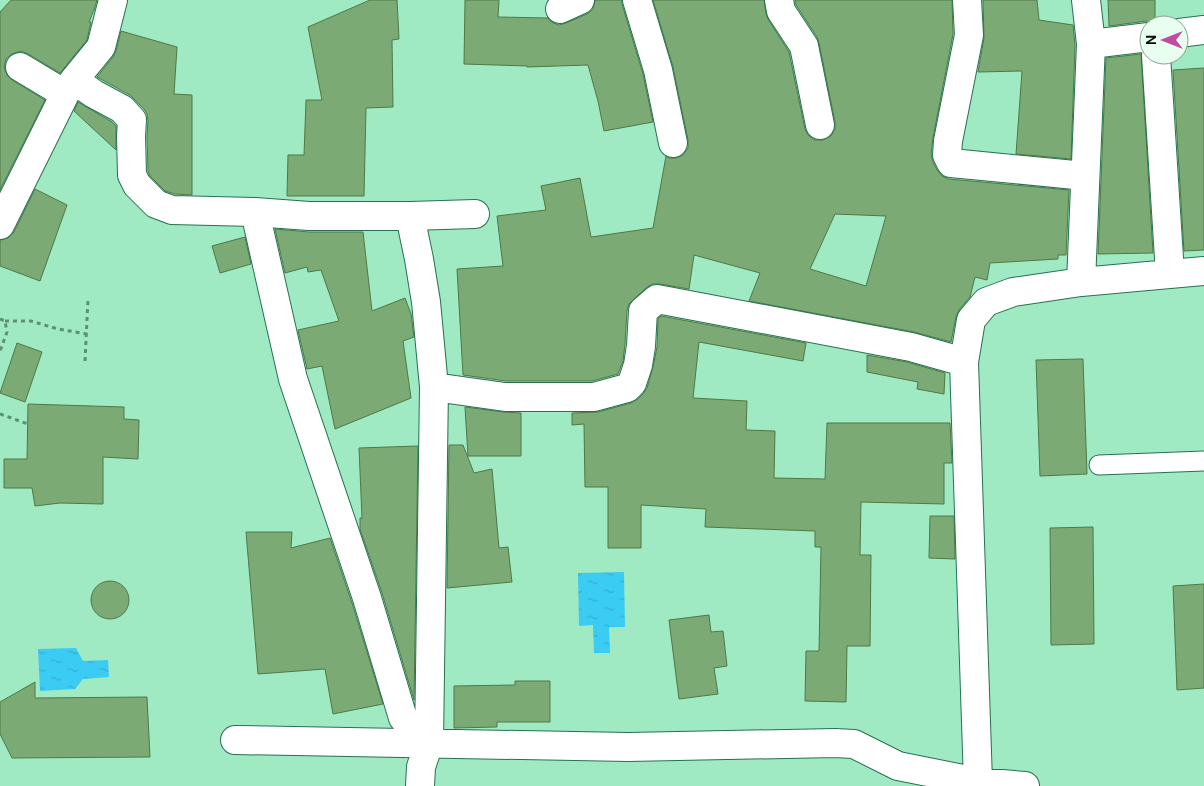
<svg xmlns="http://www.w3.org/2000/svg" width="1204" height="786" viewBox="0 0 1204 786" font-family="'DM Sans',sans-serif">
<defs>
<pattern id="water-ripples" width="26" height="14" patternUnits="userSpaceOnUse" patternTransform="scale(1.25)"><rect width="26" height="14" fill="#3bccf4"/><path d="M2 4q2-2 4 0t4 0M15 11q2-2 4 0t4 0" fill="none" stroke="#32aed0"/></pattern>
</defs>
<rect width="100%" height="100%" fill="#9feac3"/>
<!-- water -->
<path fill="url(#water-ripples)" d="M624,572L625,627H609L610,653H594L593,625L579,626L578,573Z
M76,648L83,661L108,660L109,677L83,679L75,689L40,691L38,649Z"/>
<!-- building -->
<path fill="#7caa75" stroke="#4d7946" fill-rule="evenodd" d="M11,0H97L94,10L89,22H91L87,40L60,73L28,54L21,51L12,54L6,59L4,67L7,75L12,80L45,100L0,190V12Z
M370,0H397L399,39L392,40L393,107L366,108L364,196H287L288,155H304L306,100H322L308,27Z
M465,0H499L498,17L548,18L551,22L559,25L566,23L587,14L593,9L595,0H622V4L643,74L653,122L604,131L598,101L588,65L527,67V66L464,64Z
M653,0H764L766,14L768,19L789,52L805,129L808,135L815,140H823L831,136L835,129V122L819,43L817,37L796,5L795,0H952L953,34L933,138L931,154L933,162L937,170L942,176L949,179L1069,190L1066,255H1058V259L990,263L987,280L975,277L970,297L959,310L956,317L951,342L914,332L749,301L760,273L694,255L689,289L660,284H653L647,287L629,304L627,310L625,344L623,361L618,374L592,381H506L463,375L457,269L503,266L497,216L546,210L541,186L580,178L591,237L653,228L666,156L669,158H676L683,155L688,148V140L673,67ZM835,214L886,216L866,286L810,269Z
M983,0H1037L1039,20L1073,25L1075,45L1071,159L1016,154L1022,71L978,72L984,38Z
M1108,0H1155V23L1147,21L1109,26Z
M121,31L177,47L174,94L192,95V195L175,194L165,191L150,176L148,171L147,136L148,121L147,114L144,109L130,95L97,77L113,57L116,51Z
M1141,54L1153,253L1098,254L1106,58Z
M1204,68V250L1184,251L1173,70Z
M78,102L112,122L116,126V150L74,111Z
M35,189L67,205L40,281L0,266V240L8,238L14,232Z
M275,229L309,232H363L372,311L405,298L411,314L414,337L403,341L411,398L335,429L322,366L307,369L298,330L339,321L321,270L308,272L307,267L285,273Z
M245,237L251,264L220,273L212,246Z
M661,316L806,343L803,361L699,342L693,398L747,401L746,430L775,431L774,478L825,479L827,423H950L952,463H944V504L861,502L860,555H871L870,646H847L846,702L805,701L806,651H819L821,547H815V531L705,527L706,509L641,505V548H608V487H585L584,424L572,425V413L598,412L631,403L638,399L643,394L647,388L653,367L657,347L658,319Z
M17,343L42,352L25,402L0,393Z
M867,355L907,362L945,373L944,394L917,389L918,382L867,372Z
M1083,359L1087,474L1040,476L1036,360Z
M28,404L124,407V419L139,420L138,459L103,457V504L60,503L35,506L32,488H4V459H27Z
M465,407L503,412L521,413V456H468Z
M449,445H463L474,473L492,469L499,548L508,547L512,582L447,588Z
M418,446L414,700L382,593L360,529V518H362L359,448Z
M930,516H954L955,559L929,558Z
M1093,527L1094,644L1051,645L1050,528Z
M246,532H292L291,548L330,538L352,603L383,704L333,714L325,669L258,674Z
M91 600a19 19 0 1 1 38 0a19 19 0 1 1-38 0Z
M1204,584V688L1177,690L1173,586Z
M709,615L711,632L723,631L727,666L714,668L718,694L679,699L669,620Z
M515,681H550V722H497V727L454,728V686L515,685Z
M35,682V698L147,697L150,757L12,758L0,734V702Z"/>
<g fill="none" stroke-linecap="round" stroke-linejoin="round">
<!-- service casing -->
<g stroke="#267150" stroke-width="21">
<path id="service" d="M1099,465L1204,461"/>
</g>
<!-- minor casing -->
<g stroke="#267150" stroke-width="30">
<path id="minor" d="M637,0L658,70L673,143
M779,0L781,11L804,46L820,125
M967,0L969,35L948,141L947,155L951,163L1085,176
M560,9L580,0
M1179,33L1204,30
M1091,44L1149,37
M1156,55L1170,274
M20,67L65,94
M74,80L94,94L122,109L132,120L131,136L132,175L137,185L156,204L172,210L255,212L309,216H410L475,214
M255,212L293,379L367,598L403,718L429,743
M410,216L419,259L426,302L434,387L429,743L421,767L420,786
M0,225L65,94L74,80L101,47L113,0
M1081,282L1091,44L1086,0
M434,387L505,397H594L627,388L632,383L638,365L641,346L643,311L657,299L911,347L964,362
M235,740L628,747L835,743L854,744L898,766L978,782L1025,786
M978,782L964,362L971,320L986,302L1013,292L1081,282L1204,271"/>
</g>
<!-- path -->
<path stroke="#5c8f74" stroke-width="3" stroke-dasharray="4 4" stroke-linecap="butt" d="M0,319L5,321L7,332L0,351
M5,321H31L58,329L87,334
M85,361L88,299
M0,414L28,424"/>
<!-- service -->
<use href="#service" stroke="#fff" stroke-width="19"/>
<!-- minor -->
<use href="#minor" stroke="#fff" stroke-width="28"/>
</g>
<!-- north arrow -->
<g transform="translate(1164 40) rotate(270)"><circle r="24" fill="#e8fef1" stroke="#8b9f93"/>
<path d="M0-4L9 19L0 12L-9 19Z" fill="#c34b9f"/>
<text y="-8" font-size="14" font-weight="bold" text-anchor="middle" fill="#001006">N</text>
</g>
</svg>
